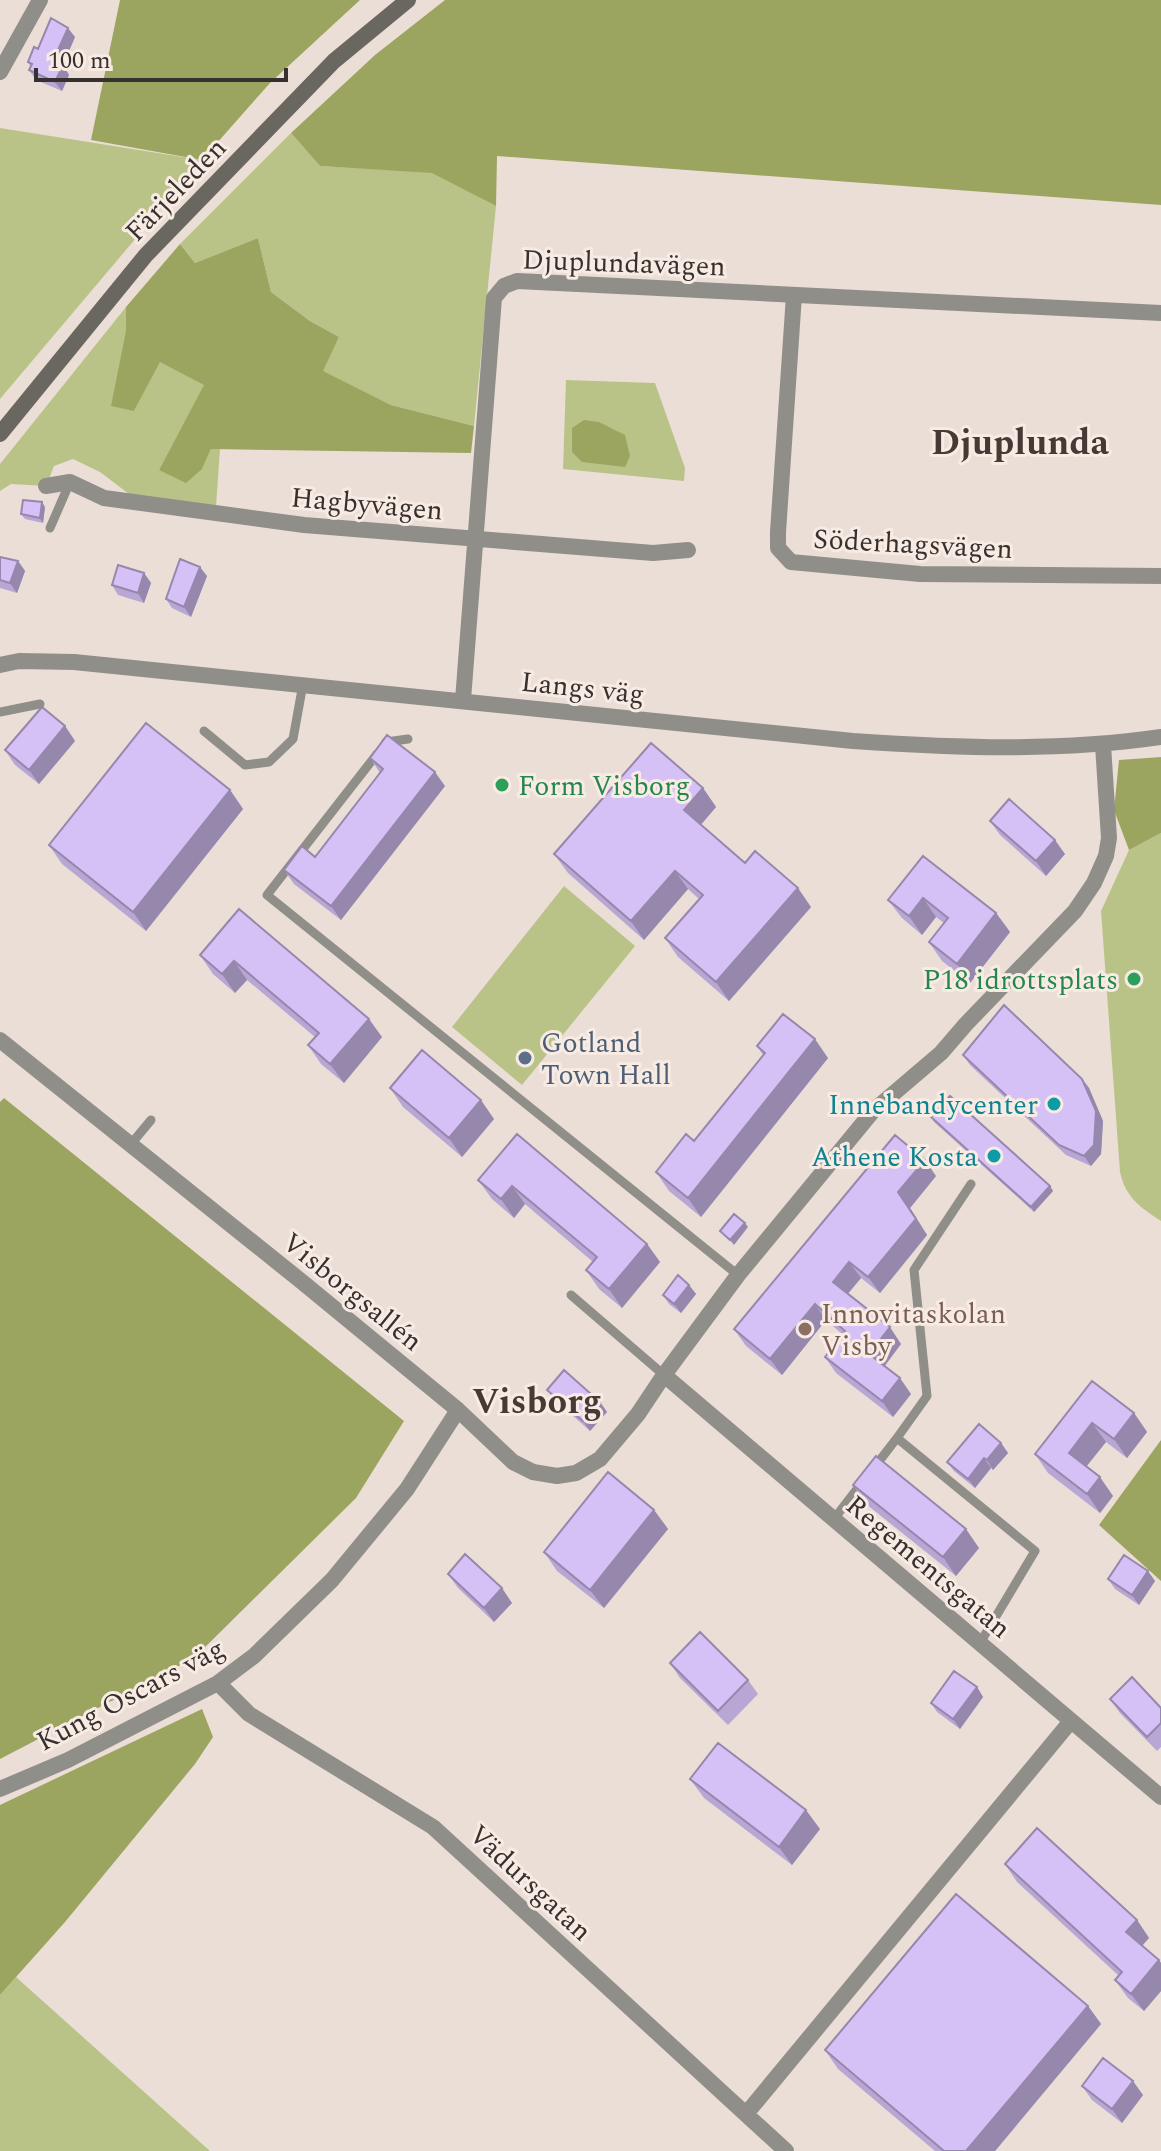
<svg xmlns="http://www.w3.org/2000/svg" width="1161" height="2151" viewBox="0 0 1161 2151" font-family="Spectral,serif">
<rect width="100%" height="100%" fill="#ebded7"/>
<!-- green -->
<path fill="#bac387" d="M0,128L202,160L0,399Z
M291,133L320,166L432,172L496,206L474,426L391,405L322,371L339,337L310,321L271,292L258,238L195,263L180,244Z
M126,307L134,411L160,361L205,385L159,470L202,469L211,449H220L216,507L129,494L100,472L73,459L54,466L46,486L11,484L0,491V464Z
M566,380L655,383L685,468L684,481L563,469Z
M1161,833V1221C1140,1207 1126,1198 1120,1172L1101,911L1129,850Z
M564,886L635,946L522,1085L452,1027Z
M16,1977L210,2151H0V1995Z"/>
<!-- forest -->
<path fill="#9ca55f" d="M120,0H360L270,83L202,160L91,140Z
M445,0H1161V205L497,156L496,206L432,173L320,166L291,133L375,55Z
M258,238L271,292L310,321L339,337L323,371L391,405L474,426L471,453L211,449L202,469L186,483L159,470L204,385L160,362L134,411L111,406L126,331V307L180,244L195,263Z
M584,420L599,422L625,435L630,456L625,467L582,462L572,452V428Z
M1161,757V833L1129,850L1114,810L1119,760Z
M4,1098L404,1421L356,1498L194,1658L0,1759V1102Z
M1161,1440V1581L1099,1525Z
M202,1709L213,1737L195,1764L65,1922L0,1995V1805Z"/>
<g fill="none" stroke-linecap="round" stroke-linejoin="round">
<!-- service -->
<path stroke="#908e89" stroke-width="9" d="M50,528L70,482
M0,712L40,704
M204,731L245,765L269,762L293,739L303,684
M386,742L408,739
M377,754L267,895L738,1275
M131,1144L151,1120
M571,1295L664,1375
M897,1438L927,1396L914,1270L971,1184
M873,1469L897,1438L1035,1551L980,1643
M834,1519L864,1480"/>
<!-- minor -->
<path stroke="#908e89" stroke-width="16" d="M0,72L40,0
M794,295L778,532V548L791,562L920,574L1161,576
M46,486L70,482L104,498L304,525L653,553L688,550
M0,665L19,661L74,662L853,741C956,748 1059,752 1161,737
M463,700L494,298L504,286L517,281L1161,313
M0,1040L301,1281L458,1410L513,1462L533,1472L557,1476L576,1473L600,1459L638,1414L664,1375L738,1275L873,1111L941,1053L966,1024L1075,911L1094,883L1106,856L1109,838L1103,745
M664,1375L1161,1797
M218,1683L249,1714L433,1827L786,2151
M0,1789L68,1760L218,1683L254,1656L332,1580L407,1489L458,1410
M746,2114L1071,1721"/>
<!-- secondary -->
<path stroke="#6a6760" stroke-width="16" d="M0,434L146,255L334,61L408,0"/>
</g>
<!-- wall -->
<path fill="#b8a6d4" d="M75,37L63,65L69,75L62,91L36,80L29,70L31,67L28,62Z
M45,507L43,523L25,519L21,514Z
M0,557L18,561L25,571L17,593L0,588Z
M144,573L151,583L144,603L118,595L112,585Z
M207,576L191,617L172,608L166,599Z
M65,726L75,741L39,784L15,765L5,750Z
M370,758L445,786L341,920L294,884L284,870L315,857L380,773Z
M703,788L716,807L701,825L745,863L811,907L729,1001L678,957L665,938L699,899L688,889L644,940L568,873L554,854Z
M230,790L243,809L146,931L62,864L49,845Z
M990,821L1065,854L1046,876L1000,835Z
M923,856L996,913L1010,932L970,983L942,961L929,942L944,923L936,917L922,935L902,918L888,900Z
M239,909L382,1037L344,1083L321,1064L308,1045L315,1037L247,980L235,993L213,974L200,955Z
M757,1046L828,1058L701,1217L669,1191L656,1172L694,1141L763,1055Z
M963,1055L1082,1079L1089,1088L1103,1121L1101,1154L1091,1166L1066,1155L970,1065Z
M390,1088L494,1119L462,1157L403,1107Z
M931,1117L1050,1186L1053,1191L1034,1212L934,1122Z
M517,1134L647,1244L660,1262L622,1308L599,1289L586,1270L593,1262L525,1204L514,1218L492,1199L478,1180Z
M936,1176L910,1208L927,1235L880,1293L861,1278L848,1294L901,1344L884,1366L911,1394L893,1417L836,1373L825,1357L842,1334L826,1320L782,1375L746,1346L734,1329Z
M689,1285L696,1294L681,1313L669,1304L663,1295Z
M1092,1381L1134,1413L1147,1432L1127,1458L1106,1442L1086,1466L1113,1496L1100,1513L1048,1473L1035,1454Z
M547,1390L600,1402L607,1412L590,1431L554,1399Z
M1001,1443L1008,1453L993,1470L991,1468L975,1488L954,1471L947,1462Z
M853,1485L979,1548L956,1576L866,1504Z
M654,1510L668,1529L604,1608L557,1571L544,1552Z
M448,1574L512,1603L494,1622L458,1588Z
M1108,1579L1155,1581L1139,1605L1115,1589Z
M670,1663L748,1680L758,1694L728,1725L680,1678Z
M977,1687L983,1697L960,1729L937,1712L931,1703Z
M1110,1699L1161,1708V1747L1157,1751L1120,1713Z
M690,1779L820,1829L792,1865L704,1798Z
M1005,1864L1137,1920L1149,1938L1142,1946L1161,1963V1991L1144,2011L1128,1998L1115,1980L1119,1976L1017,1882Z
M1088,2006L1101,2024L995,2151H935L838,2069L825,2050Z
M1082,2086L1143,2095L1122,2123L1092,2100Z"/>
<!-- shaded-wall -->
<path fill="#9687ac" d="M68,28L75,37L63,65L69,75L62,91L55,82L53,61Z
M42,502L45,507L43,523L40,518Z
M18,561L25,571L17,593L10,583Z
M200,567L207,576L191,617L184,607Z
M144,573L151,583L144,603L138,593Z
M65,726L75,741L39,784L29,770Z
M435,772L445,786L341,920L331,906Z
M703,788L716,807L697,829L684,810Z
M230,790L243,809L146,931L133,912Z
M1055,840L1065,854L1046,876L1036,861Z
M675,871L688,889L644,940L631,921Z
M798,888L811,907L729,1001L716,982Z
M923,898L936,917L922,935L909,916Z
M996,913L1010,932L970,983L957,964Z
M234,961L247,980L235,993L222,974Z
M369,1019L382,1037L344,1083L330,1064Z
M815,1039L828,1058L701,1217L688,1198Z
M1082,1079L1089,1088L1103,1121L1101,1154L1091,1166L1084,1156Z
M481,1100L494,1119L462,1157L449,1138Z
M925,1160L936,1176L910,1208L927,1235L880,1293L868,1277L898,1192Z
M512,1186L525,1204L514,1218L501,1199Z
M1050,1186L1053,1191L1034,1212L1031,1207Z
M745,1223L748,1227L734,1245L730,1240Z
M647,1244L660,1262L622,1308L609,1289Z
M849,1262L861,1278L844,1298L833,1282Z
M689,1285L696,1294L681,1313L674,1304Z
M815,1304L826,1320L782,1375L770,1359Z
M890,1327L901,1344L881,1371L869,1354Z
M900,1378L911,1394L893,1417L882,1401Z
M600,1402L607,1412L590,1431L583,1421Z
M1134,1413L1147,1432L1127,1458L1114,1439Z
M1092,1423L1106,1442L1082,1472L1069,1453Z
M1001,1443L1008,1453L993,1470L987,1460Z
M984,1458L991,1468L975,1488L968,1479Z
M1100,1477L1113,1496L1100,1513L1087,1494Z
M654,1510L668,1529L604,1608L590,1590Z
M966,1529L979,1548L956,1576L943,1557Z
M1148,1571L1155,1581L1139,1605L1132,1595Z
M502,1588L512,1603L494,1622L484,1608Z
M977,1687L983,1697L960,1729L953,1719Z
M806,1810L820,1829L792,1865L779,1847Z
M1137,1920L1149,1938L1138,1950L1126,1932Z
M1159,1960L1161,1963V1991L1144,2011L1131,1994Z
M1088,2006L1101,2024L995,2151H966Z
M1133,2081L1143,2095L1122,2123L1112,2109Z"/>
<!-- building -->
<path fill="#d6c1f6" stroke="#9687ac" stroke-width="2" d="M51,18L68,28L53,61L63,65L55,82L29,70L32,64L28,62L34,47L38,49Z
M23,500L42,502L40,518L21,514Z
M0,557L18,561L10,583L0,580Z
M180,559L200,567L184,607L166,599Z
M118,565L144,573L138,593L112,585Z
M42,707L65,726L29,770L5,750Z
M146,723L230,790L133,912L49,845Z
M387,735L435,772L331,906L284,870L302,846L315,857L383,769L370,758Z
M651,743L703,788L684,810L745,863L755,851L798,888L716,982L665,938L703,895L675,871L631,921L554,854Z
M1009,799L1055,840L1036,861L990,821Z
M923,856L996,913L957,964L929,942L948,918L923,898L909,916L888,900Z
M239,909L369,1019L330,1064L308,1045L319,1033L234,961L222,974L200,955Z
M1004,1005L1082,1079L1096,1111L1094,1145L1084,1156L1059,1145L963,1055Z
M783,1014L815,1039L688,1198L656,1172L686,1134L694,1141L765,1053L757,1046Z
M422,1050L481,1100L449,1138L390,1088Z
M950,1096L1050,1186L1031,1207L931,1117Z
M517,1134L647,1244L609,1289L586,1270L597,1257L512,1186L501,1199L478,1180Z
M895,1135L925,1160L898,1192L916,1219L868,1277L849,1262L833,1282L890,1327L869,1354L900,1378L882,1401L825,1357L845,1331L815,1304L770,1359L734,1329Z
M734,1214L745,1223L730,1240L720,1231Z
M678,1275L689,1285L674,1304L663,1295Z
M564,1370L600,1402L583,1421L547,1390Z
M1092,1381L1134,1413L1114,1439L1092,1423L1069,1453L1100,1477L1087,1494L1035,1454Z
M979,1424L1001,1443L987,1460L984,1458L968,1479L947,1462Z
M876,1456L966,1529L943,1557L853,1485Z
M608,1472L654,1510L590,1590L544,1552Z
M465,1554L502,1588L484,1608L448,1574Z
M1124,1555L1148,1571L1132,1595L1108,1579Z
M700,1632L748,1680L718,1711L670,1663Z
M954,1671L977,1687L953,1719L931,1703Z
M1132,1677L1161,1708V1723L1147,1737L1110,1699Z
M718,1743L806,1810L779,1847L690,1779Z
M1037,1828L1137,1920L1126,1932L1159,1960L1131,1994L1115,1980L1122,1972L1005,1864Z
M956,1894L1088,2006L966,2151H944L825,2050Z
M1103,2058L1133,2081L1112,2109L1082,2086Z"/>
<!-- markers -->
<g fill="#2e9e5b" stroke="#f8ebe4" stroke-width="3">
<circle cx="502" cy="785" r="8"/>
<circle cx="1134" cy="979" r="8"/>
</g>
<circle fill="#5c6f8a" stroke="#f8ebe4" stroke-width="3" cx="525" cy="1058" r="8"/>
<g fill="#0f9aa8" stroke="#f8ebe4" stroke-width="3">
<circle cx="1054" cy="1104" r="8"/>
<circle cx="994" cy="1156" r="8"/>
</g>
<circle fill="#8d6e63" stroke="#f8ebe4" stroke-width="3" cx="805" cy="1329" r="8"/>
<g text-anchor="middle" stroke-width="6" stroke-linejoin="round" paint-order="stroke">
<!-- street labels -->
<g font-size="28" fill="#36312f" stroke="#f8ebe4">
<text transform="translate(175 189) rotate(-46)" y="10">Färjeleden</text>
<text transform="translate(624 262) rotate(2)" y="10">Djuplundavägen</text>
<text transform="translate(367 503) rotate(5)" y="10">Hagbyvägen</text>
<text transform="translate(913 543) rotate(3)" y="10">Söderhagsvägen</text>
<text transform="translate(583 687) rotate(6)" y="10">Langs väg</text>
<text transform="translate(353 1291) rotate(39)" y="10">Visborgsallén</text>
<text transform="translate(929 1566) rotate(40)" y="10">Regementsgatan</text>
<text transform="translate(130 1694) rotate(-28)" y="10">Kung Oscars väg</text>
<text transform="translate(531 1882) rotate(43)" y="10">Vädursgatan</text>
</g>
<!-- leisure labels -->
<g font-size="28" fill="#27864d" stroke="#f8ebe4" text-anchor="start">
<text x="518" y="795">Form Visborg</text>
<text x="1118" y="989" text-anchor="end">P18 idrottsplats</text>
</g>
<!-- service labels -->
<g font-size="28" fill="#4e5e75" stroke="#f8ebe4" text-anchor="start">
<text x="541" y="1052">Gotland<tspan x="541" dy="32">Town Hall</tspan></text>
</g>
<!-- culture labels -->
<g font-size="28" fill="#0d838f" stroke="#f8ebe4" text-anchor="end">
<text x="1038" y="1114">Innebandycenter</text>
<text x="978" y="1166">Athene Kosta</text>
</g>
<!-- education labels -->
<g font-size="28" fill="#785e54" stroke="#f8ebe4" text-anchor="start">
<text x="821" y="1323">Innovitaskolan<tspan x="821" dy="32">Visby</tspan></text>
</g>
<!-- district labels -->
<g font-size="36" font-weight="bold" fill="#453a35" stroke="#f8ebe4">
<text x="1020" y="454">Djuplunda</text>
<text x="537" y="1413">Visborg</text>
</g>
</g>
<!-- scale -->
<path d="M36 68v12h250v-12" fill="none" stroke="#36312f" stroke-width="4"/>
<text x="48" y="68" font-size="24" fill="#36312f" stroke="#f8ebe4" stroke-width="6" paint-order="stroke">100 m</text>
</svg>
